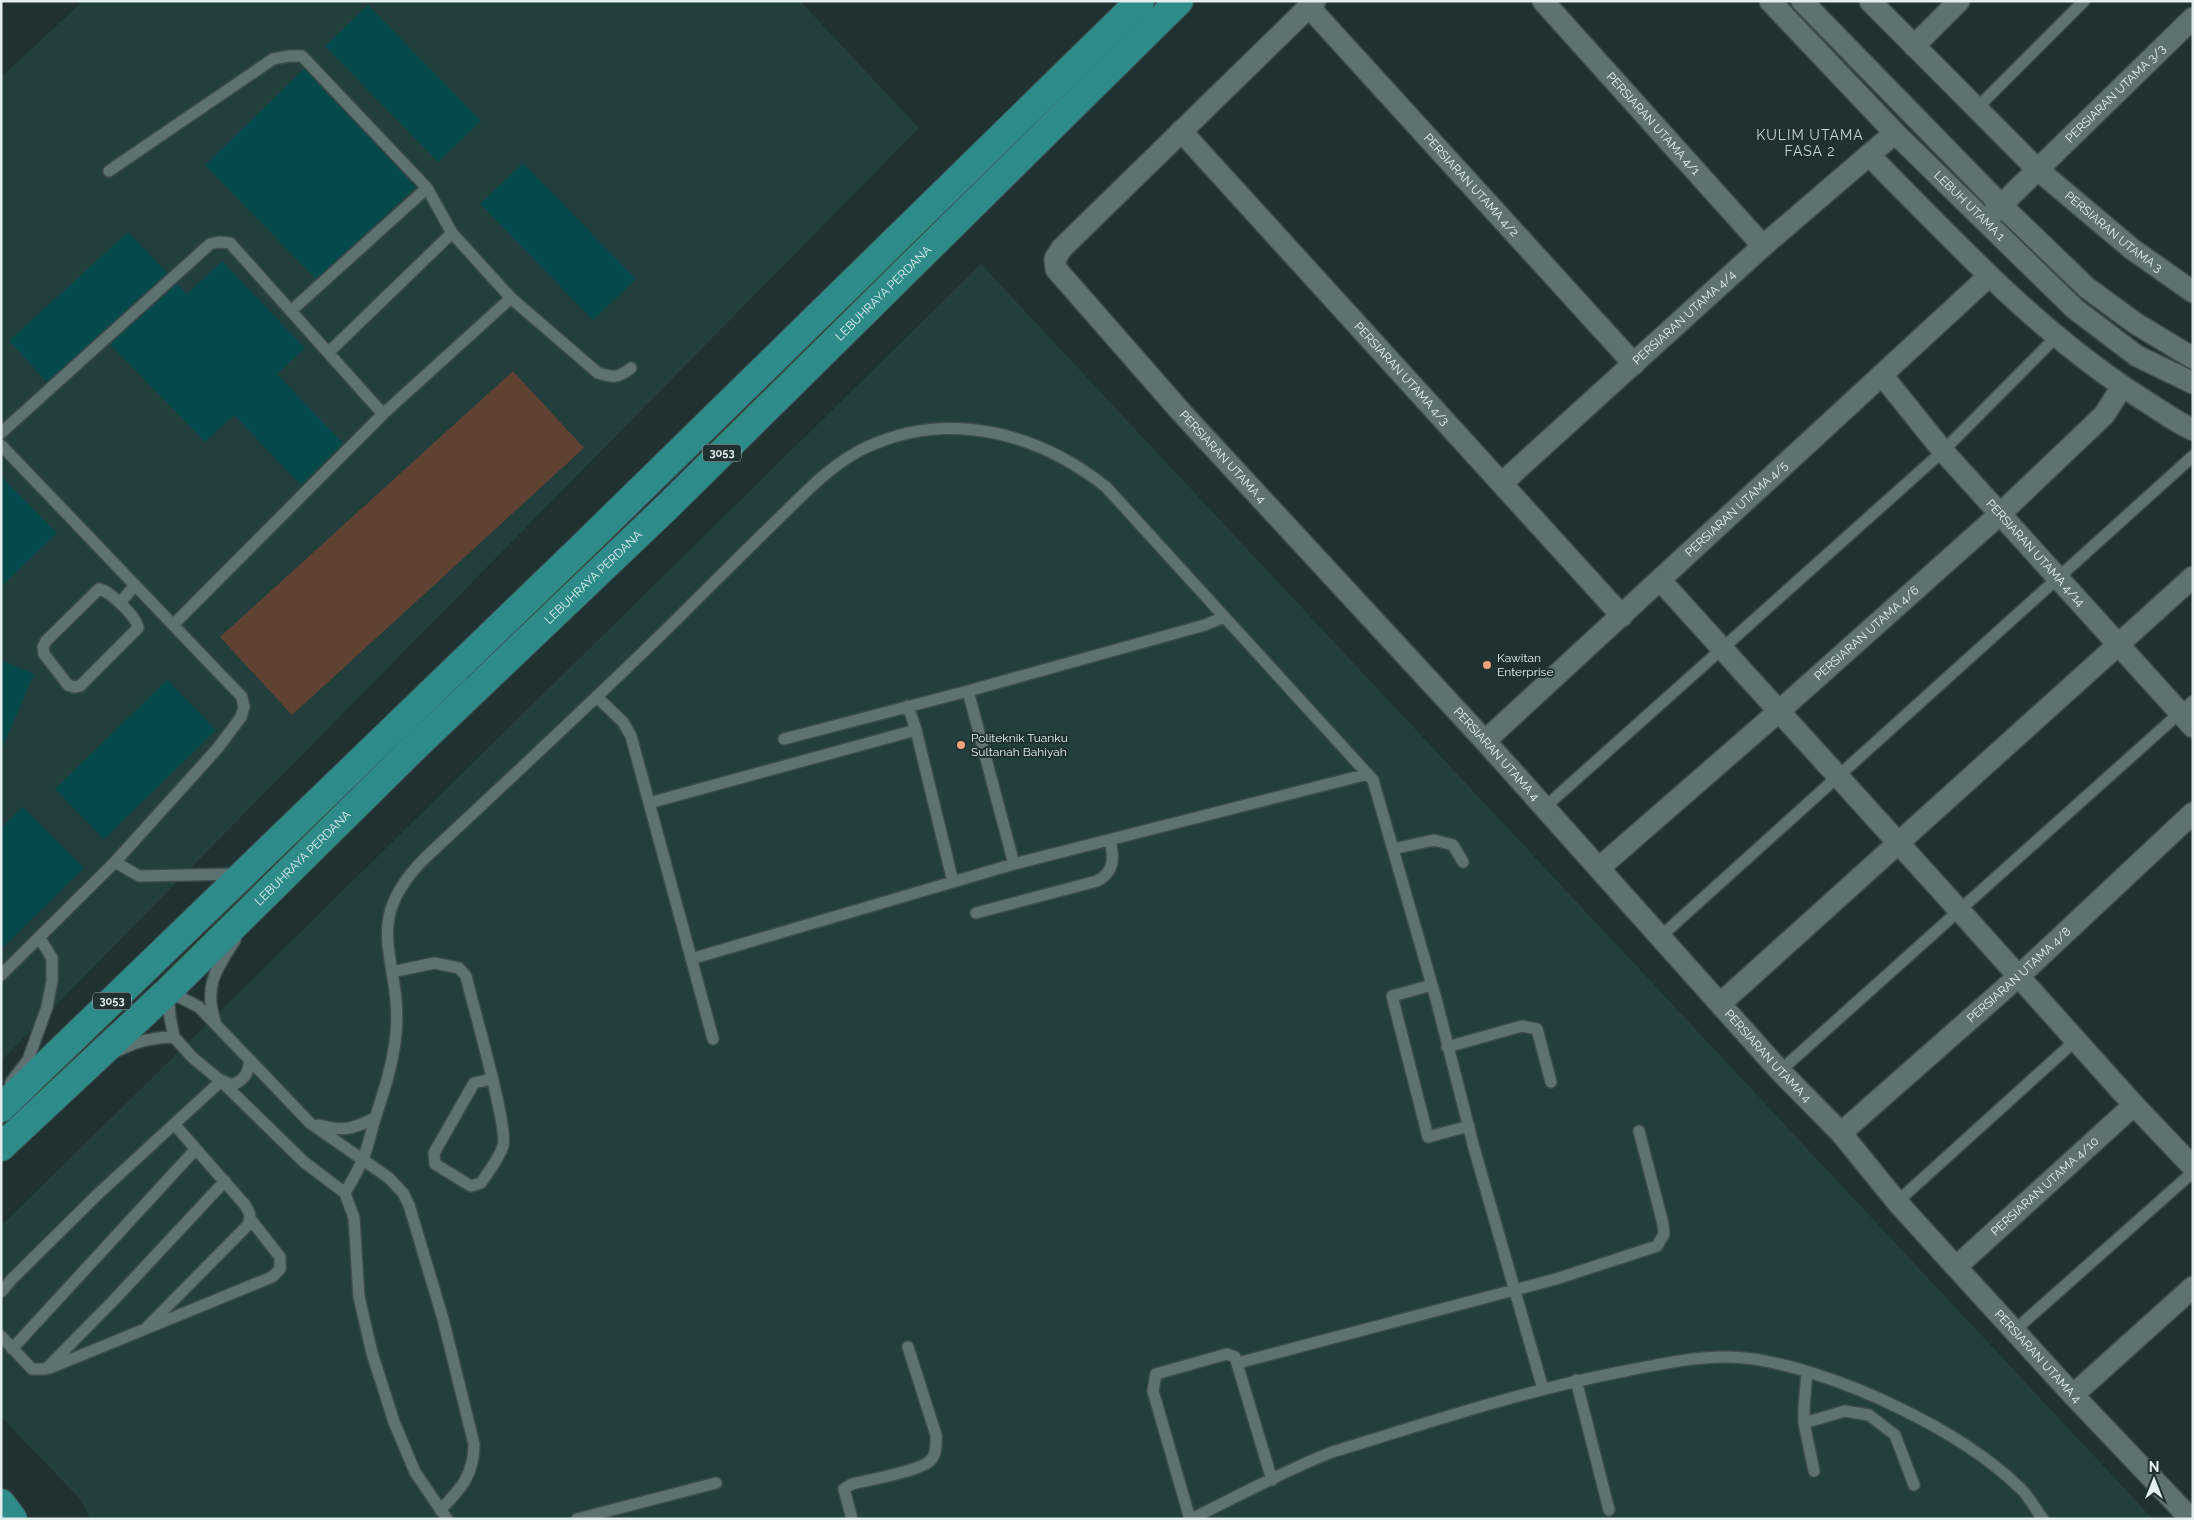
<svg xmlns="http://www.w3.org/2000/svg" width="2194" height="1520" viewBox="0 0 2194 1520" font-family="Raleway,sans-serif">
<rect width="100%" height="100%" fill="#1f3131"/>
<!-- built -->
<path fill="#223e3d" d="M83,1H800L919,128L1,1061V77Z
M981,264L2153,1519H90L81,1500L1,1417V1226Z"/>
<!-- green -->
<path fill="#604233" d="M513,371L584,448L292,715L220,637Z"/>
<!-- building -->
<path fill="#054a4a" d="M368,5L481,121L438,162L325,46Z
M304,69L416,187L316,279L205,165Z
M523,163L636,279L593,320L480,204Z
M128,232L167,273L47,382L9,341Z
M222,261L305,348L277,374L343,443L301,485L234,415L205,442L110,344L177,284L187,294Z
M1,476L57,533L1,587Z
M1,660L34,674L1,751Z
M167,680L216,730L104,839L55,789Z
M23,807L84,868L1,949V828Z"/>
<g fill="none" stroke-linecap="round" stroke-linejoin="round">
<!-- lane casing -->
<g stroke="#3c4c4c" stroke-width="14">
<path id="lane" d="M1977,108L2084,1
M109,171L273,59L289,56H302L427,188L452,233L511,298L598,373C614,378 618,378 631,368
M292,310L427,188
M329,352L452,233
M1,433L210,244L219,242L230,243L383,414
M1,445L242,697L244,707L241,717L217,749L115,862L1,975
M99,589C110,591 137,617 138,628L80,686L74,687L68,685L44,654L43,647L46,641Z
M120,603L135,585
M173,625L383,414L511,298
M968,691L1014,864
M598,698L623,722L631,736L713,1039
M908,706L916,730L953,882
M784,739L968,691L1205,625L1224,617
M649,803L916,730
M1545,807L1943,451L2057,336
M1393,849L1434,840L1453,845L1463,862
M115,862L139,876L237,874
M976,913L1097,881C1115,872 1114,858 1110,840
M1660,937L2193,456
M691,959L1014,864L1368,774
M392,972L434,963L459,968L466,976C472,1003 509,1128 503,1146C499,1159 488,1172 481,1183L471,1186L435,1164L434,1153L474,1083L491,1079
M1432,985L1392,996L1428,1137L1469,1126
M168,991L199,1007L310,1123L389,1178L403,1193L409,1205L443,1319L474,1444C474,1475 461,1489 440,1510
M168,993L170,1017L174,1037L193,1058L221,1081L304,1162L345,1193
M215,1021C203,986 217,968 235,940
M1447,1047L1522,1026L1537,1029L1551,1082
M119,1050C137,1041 154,1037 174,1037
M1780,1071L2193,701
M223,1081L232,1085C245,1080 248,1073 250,1060
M11,1082L28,1060L47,1007L52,981V958L39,937
M319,1125C343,1132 353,1129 375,1118
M1897,1202L2076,1040
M1,1292L12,1279L98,1194L221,1081
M147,1327L247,1226C252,1217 250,1213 245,1205L174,1124
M2015,1330L2193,1172
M1,1336L32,1369H46L113,1301L225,1181
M12,1349L195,1150
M1238,1363L1556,1279L1657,1246L1664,1234L1663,1224L1639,1131
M50,1368L272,1277L280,1269V1257L251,1220
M1807,1373L1804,1407V1423L1814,1471
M1576,1380L1609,1510
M1804,1423L1845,1411L1869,1415L1895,1435L1914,1485
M447,1519L415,1472L394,1422L372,1353L359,1297L354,1218L345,1193C351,1182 358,1171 363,1159C368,1147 371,1132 375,1119C384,1091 393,1064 396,1034C403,958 358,926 424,859C508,780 593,702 675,621C709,587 743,553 777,520C804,494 832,463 867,447C949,409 1038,433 1106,487L1373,780L1436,999L1474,1148L1543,1389
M577,1519L716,1483
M852,1519L844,1489L852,1484C869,1480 919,1471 930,1461C937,1454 936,1444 936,1435L908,1347
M1190,1519L1153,1391L1156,1374L1227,1354L1235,1357L1272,1480
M1191,1519C1238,1496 1284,1471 1332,1452C1427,1423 1522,1391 1620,1372C1655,1365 1691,1357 1727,1357C1777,1357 1853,1385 1897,1407C1941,1428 1984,1453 2020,1488C2029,1496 2035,1509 2043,1519"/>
</g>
<!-- street casing -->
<g stroke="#3c4c4c" stroke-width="24">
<g id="street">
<path id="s1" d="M1315,1L1062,248L1055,259L1056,269L1182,413L1485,741L1780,1071L1841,1133L1897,1202L1956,1267L2073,1395L2191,1519"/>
<path id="s2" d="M1543,1L1763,246"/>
<path id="s3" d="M1770,1L1895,133L2075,309L2137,356L2193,383"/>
<path d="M1802,1L2001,205L2086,287L2135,323L2193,358"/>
<path id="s4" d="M1870,1L2037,169L2132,249L2193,292"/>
<path id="s5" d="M1309,7L1634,364"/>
<path d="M1914,46L1959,1"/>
<path id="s6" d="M1181,131L1622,616"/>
<path d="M1895,133L1869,155C1957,244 2043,338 2150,404C2164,413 2178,423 2193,430"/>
<path id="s7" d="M1991,215L2193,18"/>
<path id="s8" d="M1882,375L1943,451L2193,727"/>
<path id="s9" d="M1502,483L1763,246L1869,155"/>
<path d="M1660,580L1960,911L2134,1105L2193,1167"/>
<path id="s10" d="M1485,741L1989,276"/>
<path id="s11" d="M1599,868L1778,712L2000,514L2104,415L2122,387"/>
<path d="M1721,1003L2193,577"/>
<path id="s12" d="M1841,1133L2019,976L2193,813"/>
<path id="s13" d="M1956,1267L2134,1105"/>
<path d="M2073,1395L2193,1287"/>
</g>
</g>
<!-- primary casing -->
<g stroke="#3c4c4c" stroke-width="30">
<g id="primary">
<path d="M1,1108L582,547L1140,1"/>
<path id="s14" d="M1,1147L168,991L417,745L667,507L1179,1"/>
<path d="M1,1503L13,1519"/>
</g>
</g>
<!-- lane -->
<use href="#lane" stroke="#5f7272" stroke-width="11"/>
<!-- street -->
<use href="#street" stroke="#5f7272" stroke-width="21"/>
<!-- primary -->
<use href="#primary" stroke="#2d8b8a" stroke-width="28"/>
</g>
<!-- markers -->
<g fill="#f0a279" stroke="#1f3131" stroke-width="2">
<circle cx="1487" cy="665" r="5"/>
<circle cx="961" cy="745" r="5"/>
</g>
<g text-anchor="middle" stroke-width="4" stroke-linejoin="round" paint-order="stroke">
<!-- shield labels -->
<g fill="#1f3131" stroke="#a8b5b5" stroke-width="1">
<rect x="703" y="444.5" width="38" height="17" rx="4"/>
<rect x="93" y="992.5" width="38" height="17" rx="4"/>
</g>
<g font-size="11" font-weight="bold" fill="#e3eeee">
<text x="722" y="457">3053</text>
<text x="112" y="1005">3053</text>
</g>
<!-- street labels -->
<g font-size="12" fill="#e3eeee" stroke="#1f3131">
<text dy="4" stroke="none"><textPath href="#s7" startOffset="174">PERSIARAN UTAMA 3/3</textPath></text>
<text dy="4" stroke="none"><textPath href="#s2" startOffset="165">PERSIARAN UTAMA 4/1</textPath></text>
<text dy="4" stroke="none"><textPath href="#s5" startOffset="241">PERSIARAN UTAMA 4/2</textPath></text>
<text dy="4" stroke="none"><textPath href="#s3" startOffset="286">LEBUH UTAMA 1</textPath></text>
<text dy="4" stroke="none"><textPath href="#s4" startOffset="336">PERSIARAN UTAMA 3</textPath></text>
<text dy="4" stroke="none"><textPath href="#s14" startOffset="1228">LEBUHRAYA PERDANA</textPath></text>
<text dy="4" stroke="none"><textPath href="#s9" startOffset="246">PERSIARAN UTAMA 4/4</textPath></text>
<text dy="4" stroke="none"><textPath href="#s6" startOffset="328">PERSIARAN UTAMA 4/3</textPath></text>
<text dy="4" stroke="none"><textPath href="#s1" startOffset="628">PERSIARAN UTAMA 4</textPath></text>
<text dy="4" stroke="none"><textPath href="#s10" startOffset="342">PERSIARAN UTAMA 4/5</textPath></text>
<text dy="4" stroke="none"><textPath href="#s8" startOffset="235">PERSIARAN UTAMA 4/14</textPath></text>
<text dy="4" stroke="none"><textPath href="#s14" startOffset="822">LEBUHRAYA PERDANA</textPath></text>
<text dy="4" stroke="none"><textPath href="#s11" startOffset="356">PERSIARAN UTAMA 4/6</textPath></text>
<text dy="4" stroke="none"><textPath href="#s1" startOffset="1032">PERSIARAN UTAMA 4</textPath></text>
<text dy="4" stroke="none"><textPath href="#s14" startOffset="418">LEBUHRAYA PERDANA</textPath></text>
<text dy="4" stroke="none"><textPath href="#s12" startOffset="238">PERSIARAN UTAMA 4/8</textPath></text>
<text dy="4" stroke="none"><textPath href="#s1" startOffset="1438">PERSIARAN UTAMA 4</textPath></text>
<text dy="4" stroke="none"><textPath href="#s13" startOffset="120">PERSIARAN UTAMA 4/10</textPath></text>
<text dy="4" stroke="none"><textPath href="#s1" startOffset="1842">PERSIARAN UTAMA 4</textPath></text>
</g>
<!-- poi labels -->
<g font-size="12" fill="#e3eeee" stroke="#1f3131" text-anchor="start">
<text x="1497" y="662">Kawitan<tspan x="1497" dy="14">Enterprise</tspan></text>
<text x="971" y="742">Politeknik Tuanku<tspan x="971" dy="14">Sultanah Bahiyah</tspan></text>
</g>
<!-- neighbourhood labels -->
<g font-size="14" letter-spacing="1" fill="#c1d7d6" stroke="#1f3131">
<text x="1810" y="140">KULIM UTAMA<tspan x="1810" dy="16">FASA 2</tspan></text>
</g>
</g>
<!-- border -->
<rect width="2194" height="1520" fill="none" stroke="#e3eeee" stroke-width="5"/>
<!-- north arrow -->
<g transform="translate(2154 1480)" stroke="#1f3131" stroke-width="4" paint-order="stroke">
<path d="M0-4L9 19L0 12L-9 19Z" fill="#e3eeee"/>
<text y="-8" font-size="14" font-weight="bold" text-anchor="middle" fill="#e3eeee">N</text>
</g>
</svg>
